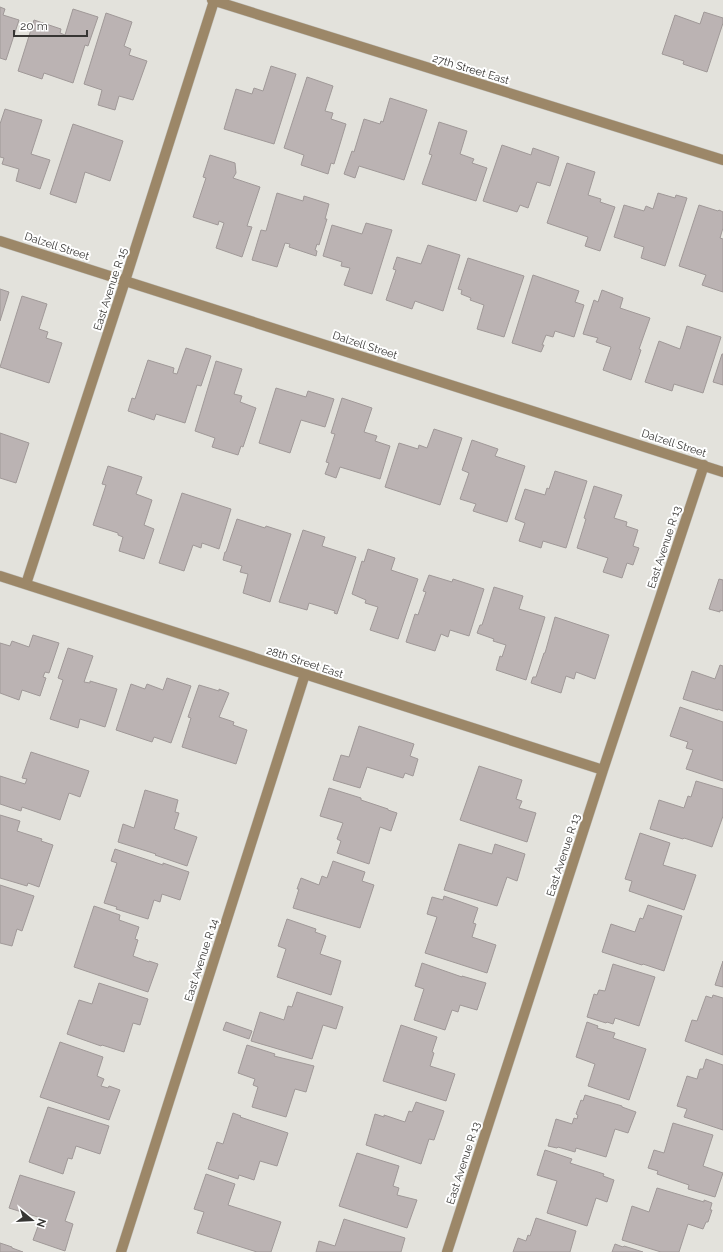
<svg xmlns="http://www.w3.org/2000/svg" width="723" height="1252" viewBox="0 0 723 1252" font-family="Raleway,sans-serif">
<rect width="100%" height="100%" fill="#e3e2dc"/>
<!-- building -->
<path fill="#bbb3b3" stroke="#a09998" d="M0,7L5,9L3,15L19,20L6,60L0,58Z
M73,9L98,17L88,46L85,45L73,83L44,73L42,79L18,71L34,20L61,29L60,33L65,35Z
M704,12L723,18V23L707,72L683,64L684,61L662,54L675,15L700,24Z
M106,13L132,22L124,46L131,49L129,55L147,61L133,100L119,96L115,110L98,105L102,90L84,84Z
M271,66L296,74L274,144L224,129L236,89L252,94L254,88L263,91Z
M307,77L333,86L325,111L333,113L331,119L346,124L334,164L331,163L328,174L301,165L304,155L284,148Z
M390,98L427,110L404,180L359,166L355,178L344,174L352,151L354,152L364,119L380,124L381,121L383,122Z
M5,109L42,120L31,154L50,160L40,189L16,181L19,169L2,164L4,158L0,157V124Z
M439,122L467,131L460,154L474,159L472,163L487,168L476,201L422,184L432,155L429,154Z
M73,124L123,141L110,181L85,172L76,203L50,194Z
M502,145L531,155L533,148L559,157L550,186L537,182L528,208L520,205L517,212L483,201Z
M210,155L235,163L236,173L233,178L260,187L247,226L252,227L242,257L216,248L224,223L219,221L218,225L193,217L206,178L203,177Z
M567,163L595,172L588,195L601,199L600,202L615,207L600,251L585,246L588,237L547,223Z
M277,193L303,201L304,196L329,204L325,219H327L319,245L317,244L315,250L317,251L316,256L289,247L290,244L285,243L277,267L252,260L261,230L266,231Z
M658,193L675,198L676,195L687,198L665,266L641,258L644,247L614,237L624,205L644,211L646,206L653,209Z
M699,205L718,211L719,210L723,212V228L720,238L723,239V292L702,285L706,275L679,266Z
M366,223L392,230L372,294L344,285L350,268L341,266L342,262L323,256L332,225L362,234Z
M428,245L460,255L443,311L415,301L412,309L386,300L396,270L393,269L397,257L421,264Z
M468,258L524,276L504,337L477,329L484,305L470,300L471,298L461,294L462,290L458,289Z
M533,275L579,291L575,302L584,305L574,337L555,331L553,337L546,335L542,345H544L541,352L512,343Z
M0,289L9,292L0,321Z
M602,290L623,298L620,308L650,318L639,349L641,350L631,380L603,370L611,347L596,342L598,338L583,334L594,300L598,302Z
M22,296L47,304L39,329L48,332L46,338L62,343L49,383L0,367Z
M687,326L721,337L703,393L674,384L672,391L645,382L659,341L680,349Z
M186,348L211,356L201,386L197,385L185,423L156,414L154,420L128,411L132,398L135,399L148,360L174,368L173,373L177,374Z
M722,354H723V385L713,382Z
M216,361L242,369L234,394L242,396L240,402L256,408L243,447L241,446L238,455L212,447L215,438L195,431Z
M276,388L306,397L308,391L334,399L325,427L301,420L290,453L259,443Z
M342,398L372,408L364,432L377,436L375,441L390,446L380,479L340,467L336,478L325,474L329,463L326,462L335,434L331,433Z
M434,429L462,438L440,505L385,487L399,443L418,449L419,445L427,448Z
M0,433L29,443L16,483L0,478Z
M472,440L498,449L495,456L525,466L507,522L473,511L476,504L460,499L469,473L462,470Z
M108,466L142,477L136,494L152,500L144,525L154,529L144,559L119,551L123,537L118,535V533L93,525L106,485L102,484Z
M555,471L587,481L566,548L543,541L541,548L519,541L525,523L515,519L525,489L545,495L547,488L549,489Z
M594,486L622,495L614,518L627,522L626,526L638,530L633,546L639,548L633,565L627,563L622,578L603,572L608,558L577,548L586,519L584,518Z
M182,493L231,509L219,549L202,543L201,548L193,545L184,571L159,563Z
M237,519L265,528L266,526L291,534L270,602L243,593L248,574L240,572L242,566L223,560L225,552H226Z
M303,530L325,537L322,546L356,557L337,614L334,613L335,611L309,603L307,610L279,602Z
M368,549L395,558L391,570L418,579L398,639L370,630L378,607L365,603L366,600L352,594L362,561L364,562Z
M429,575L452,582L453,579L484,589L469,636L450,630L448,637L441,634L435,651L406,642L415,614L418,615L426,592L423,591Z
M719,579L723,580V611L720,610V612L709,609Z
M494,587L523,596L519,609L545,617L526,680L496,670L500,656L502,657L506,645L493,641L494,639L477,633L480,625H482L484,619Z
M555,617L609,635L595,679L576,672L574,679L566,676L561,693L531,683L533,677H536L544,653H545Z
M33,635L59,643L49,673L45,672L43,677L46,678L40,696L22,690L19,700L0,693V643L10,646L12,641L29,647Z
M68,648L93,656L84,682L90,683V681L117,689L105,727L80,719L78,728L50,719L63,680L58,678Z
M720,665L723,666V711L718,709V710L683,699L692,671L715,679Z
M167,678L191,686L171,743L154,737L152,742L116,730L131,684L145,689L147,684L163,690Z
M199,685L219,691V689L229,693L219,717L234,722L233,725L247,730L236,764L182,747L191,718L188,717Z
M680,707L723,722V781L686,769L693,750L686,748L688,742L670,736Z
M359,726L414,744L410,756L418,759L413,776L405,773L403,778L367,767L360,788L333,780L341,755L349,757Z
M31,752L89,771L80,797L69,793L60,820L22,807L21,811L0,804V776L25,784L27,779L22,778Z
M479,766L522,780L516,799L522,801L519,808L536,813L527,842L460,820Z
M696,781L723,789V816L712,847L684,838L683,839L650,829L659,800L684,808L688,796L691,797Z
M329,788L361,798V800L388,809V810L397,813L391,831L380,827L369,864L337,853L341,841L337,839L343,823L320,816Z
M145,790L178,800L175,812L179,813L174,829L197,837L187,866L155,855L156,854L118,842L123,824L134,828Z
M0,815L20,821L17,831L42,839L41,841L53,845L39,887L28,883L27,886L0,878Z
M640,833L670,843L663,865L696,875L684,910L629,891L632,881L625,879Z
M459,844L492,854L495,844L525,854L517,881L507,877L497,906L444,890Z
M115,849L163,865V863L189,872L180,900L162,894L160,902L154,900L148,919L116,909L117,907L104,903L117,863L111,861Z
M333,861L365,872L362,881L374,885L360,928L293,908L299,889H297L301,878L319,885L322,876L327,878Z
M0,885L34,896L22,931L17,929L12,946L0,943Z
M444,896L478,908L473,923L476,924L472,937L496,945L487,973L425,953L437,917L427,914L432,897L443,900Z
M648,905L682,916L664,971L643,964L642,965L602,952L611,924L635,932L640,918L643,919Z
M94,906L120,915L119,920L139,927L135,939L138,940L133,956L149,962V961L158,964L148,992L74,967Z
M287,919L316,929L315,932L326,936L320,954L341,961L331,995L277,977L286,949L278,946Z
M723,961V987L715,985Z
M422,963L462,977V976L486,983L477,1010L460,1005L458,1012L452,1010L445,1030L414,1020L424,989L415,986Z
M613,964L655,977L639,1026L615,1018L613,1024L607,1022L606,1023L587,1017L594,994L597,995L599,990L605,991Z
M99,983L148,999L140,1025L133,1023L124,1052L102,1045L101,1046L67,1034L79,1000L92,1004Z
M297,992L343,1007L336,1029L323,1025L312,1059L251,1041L260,1012L284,1020L288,1006L292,1007Z
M713,995L723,998V1055L685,1041L692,1020L697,1021L706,996L712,998Z
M226,1022L252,1031L249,1039L223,1030Z
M587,1022L598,1026L597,1028L615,1033L613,1038L646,1049L629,1100L588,1086L595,1064L576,1057Z
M401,1025L437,1037L432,1052L434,1053L430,1066L455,1074L446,1101L383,1081Z
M60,1042L103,1057L97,1076L104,1079L101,1086L108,1088L109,1086L120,1090L109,1120L40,1097Z
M247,1045L275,1054L274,1056L314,1066L306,1092L295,1089L286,1117L252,1107L258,1087L253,1085L255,1079L238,1073Z
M706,1059L723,1065V1130L684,1117L687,1109L677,1106L687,1076L697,1079L700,1069H703Z
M585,1095L622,1106V1107L636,1112L628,1133L615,1129L606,1157L576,1148L575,1152L558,1147L557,1148L548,1146L556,1119L572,1124L574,1118L577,1119L578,1115L576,1114L581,1100L583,1101Z
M416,1102L444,1111L434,1140L429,1139L421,1164L366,1145L375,1114L384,1117V1115L405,1122L409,1111L412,1112Z
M48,1107L109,1126L100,1154L76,1146L72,1159L68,1158L63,1174L29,1162Z
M233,1113L241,1116L240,1117L288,1133L277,1166L260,1161L254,1180L239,1175L238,1179L208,1169L217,1142L223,1144Z
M673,1123L713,1135L703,1166L723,1173L715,1197L688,1189L689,1185L657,1174L658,1171L648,1168L654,1150L664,1153Z
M545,1150L572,1159L570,1163L604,1174L603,1176L614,1180L607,1202L596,1198L587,1226L547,1213L557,1181L537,1175Z
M357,1153L399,1166L393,1186L399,1188L397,1195L417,1200L407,1228L339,1206Z
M206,1174L235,1184L228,1205L281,1222L271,1252H257L197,1233L204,1212L194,1209Z
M20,1175L75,1192L65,1221L73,1224L65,1251L33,1240L41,1218L9,1208Z
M657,1188L704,1202V1200L712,1203L710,1210H712L708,1222H706L703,1229L688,1224L679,1252H661L622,1240L632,1206L649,1212Z
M536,1218L576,1231L570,1252H513L518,1238L526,1241L528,1235L530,1236Z
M344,1219L405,1238L401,1252H316L319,1241L335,1246Z
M0,1243L12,1247V1248L23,1252H0Z
M615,1244L623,1247L624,1246L643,1252H612Z"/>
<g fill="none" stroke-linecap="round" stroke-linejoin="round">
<!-- minor casing -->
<g stroke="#c1c0ba" stroke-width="11">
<path id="minor" d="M212,0L723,160
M0,241L723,472
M0,576L603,770
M26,584L125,281L214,1
M121,1252L305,674
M447,1252L603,770L704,465"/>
</g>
<!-- minor -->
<use href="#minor" stroke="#9c8768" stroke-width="10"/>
</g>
<g text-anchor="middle" stroke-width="4" stroke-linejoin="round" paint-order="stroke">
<!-- street labels -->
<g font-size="11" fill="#373634" stroke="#fff">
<text transform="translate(471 69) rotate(17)" y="4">27th Street East</text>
<text transform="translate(57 246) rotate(18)" y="4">Dalzell Street</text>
<text transform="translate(110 289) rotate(-72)" y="4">East Avenue R 15</text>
<text transform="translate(365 345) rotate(18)" y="4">Dalzell Street</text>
<text transform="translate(674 443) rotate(18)" y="4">Dalzell Street</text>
<text transform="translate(664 547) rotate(-72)" y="4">East Avenue R 13</text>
<text transform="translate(305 662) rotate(18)" y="4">28th Street East</text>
<text transform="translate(563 855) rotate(-72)" y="4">East Avenue R 13</text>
<text transform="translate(201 960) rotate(-72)" y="4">East Avenue R 14</text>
<text transform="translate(463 1163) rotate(-72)" y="4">East Avenue R 13</text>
</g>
</g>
<!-- north arrow -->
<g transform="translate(32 1220) rotate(108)" stroke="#ffffff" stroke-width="3" paint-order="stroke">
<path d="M0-3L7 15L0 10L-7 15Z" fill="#373634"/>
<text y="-6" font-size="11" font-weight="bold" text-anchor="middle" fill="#373634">N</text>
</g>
<!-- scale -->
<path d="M14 30v6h73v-6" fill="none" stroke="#373634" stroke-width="2"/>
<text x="20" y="30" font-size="12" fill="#373634" stroke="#ffffff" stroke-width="3" paint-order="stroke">20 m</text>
</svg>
